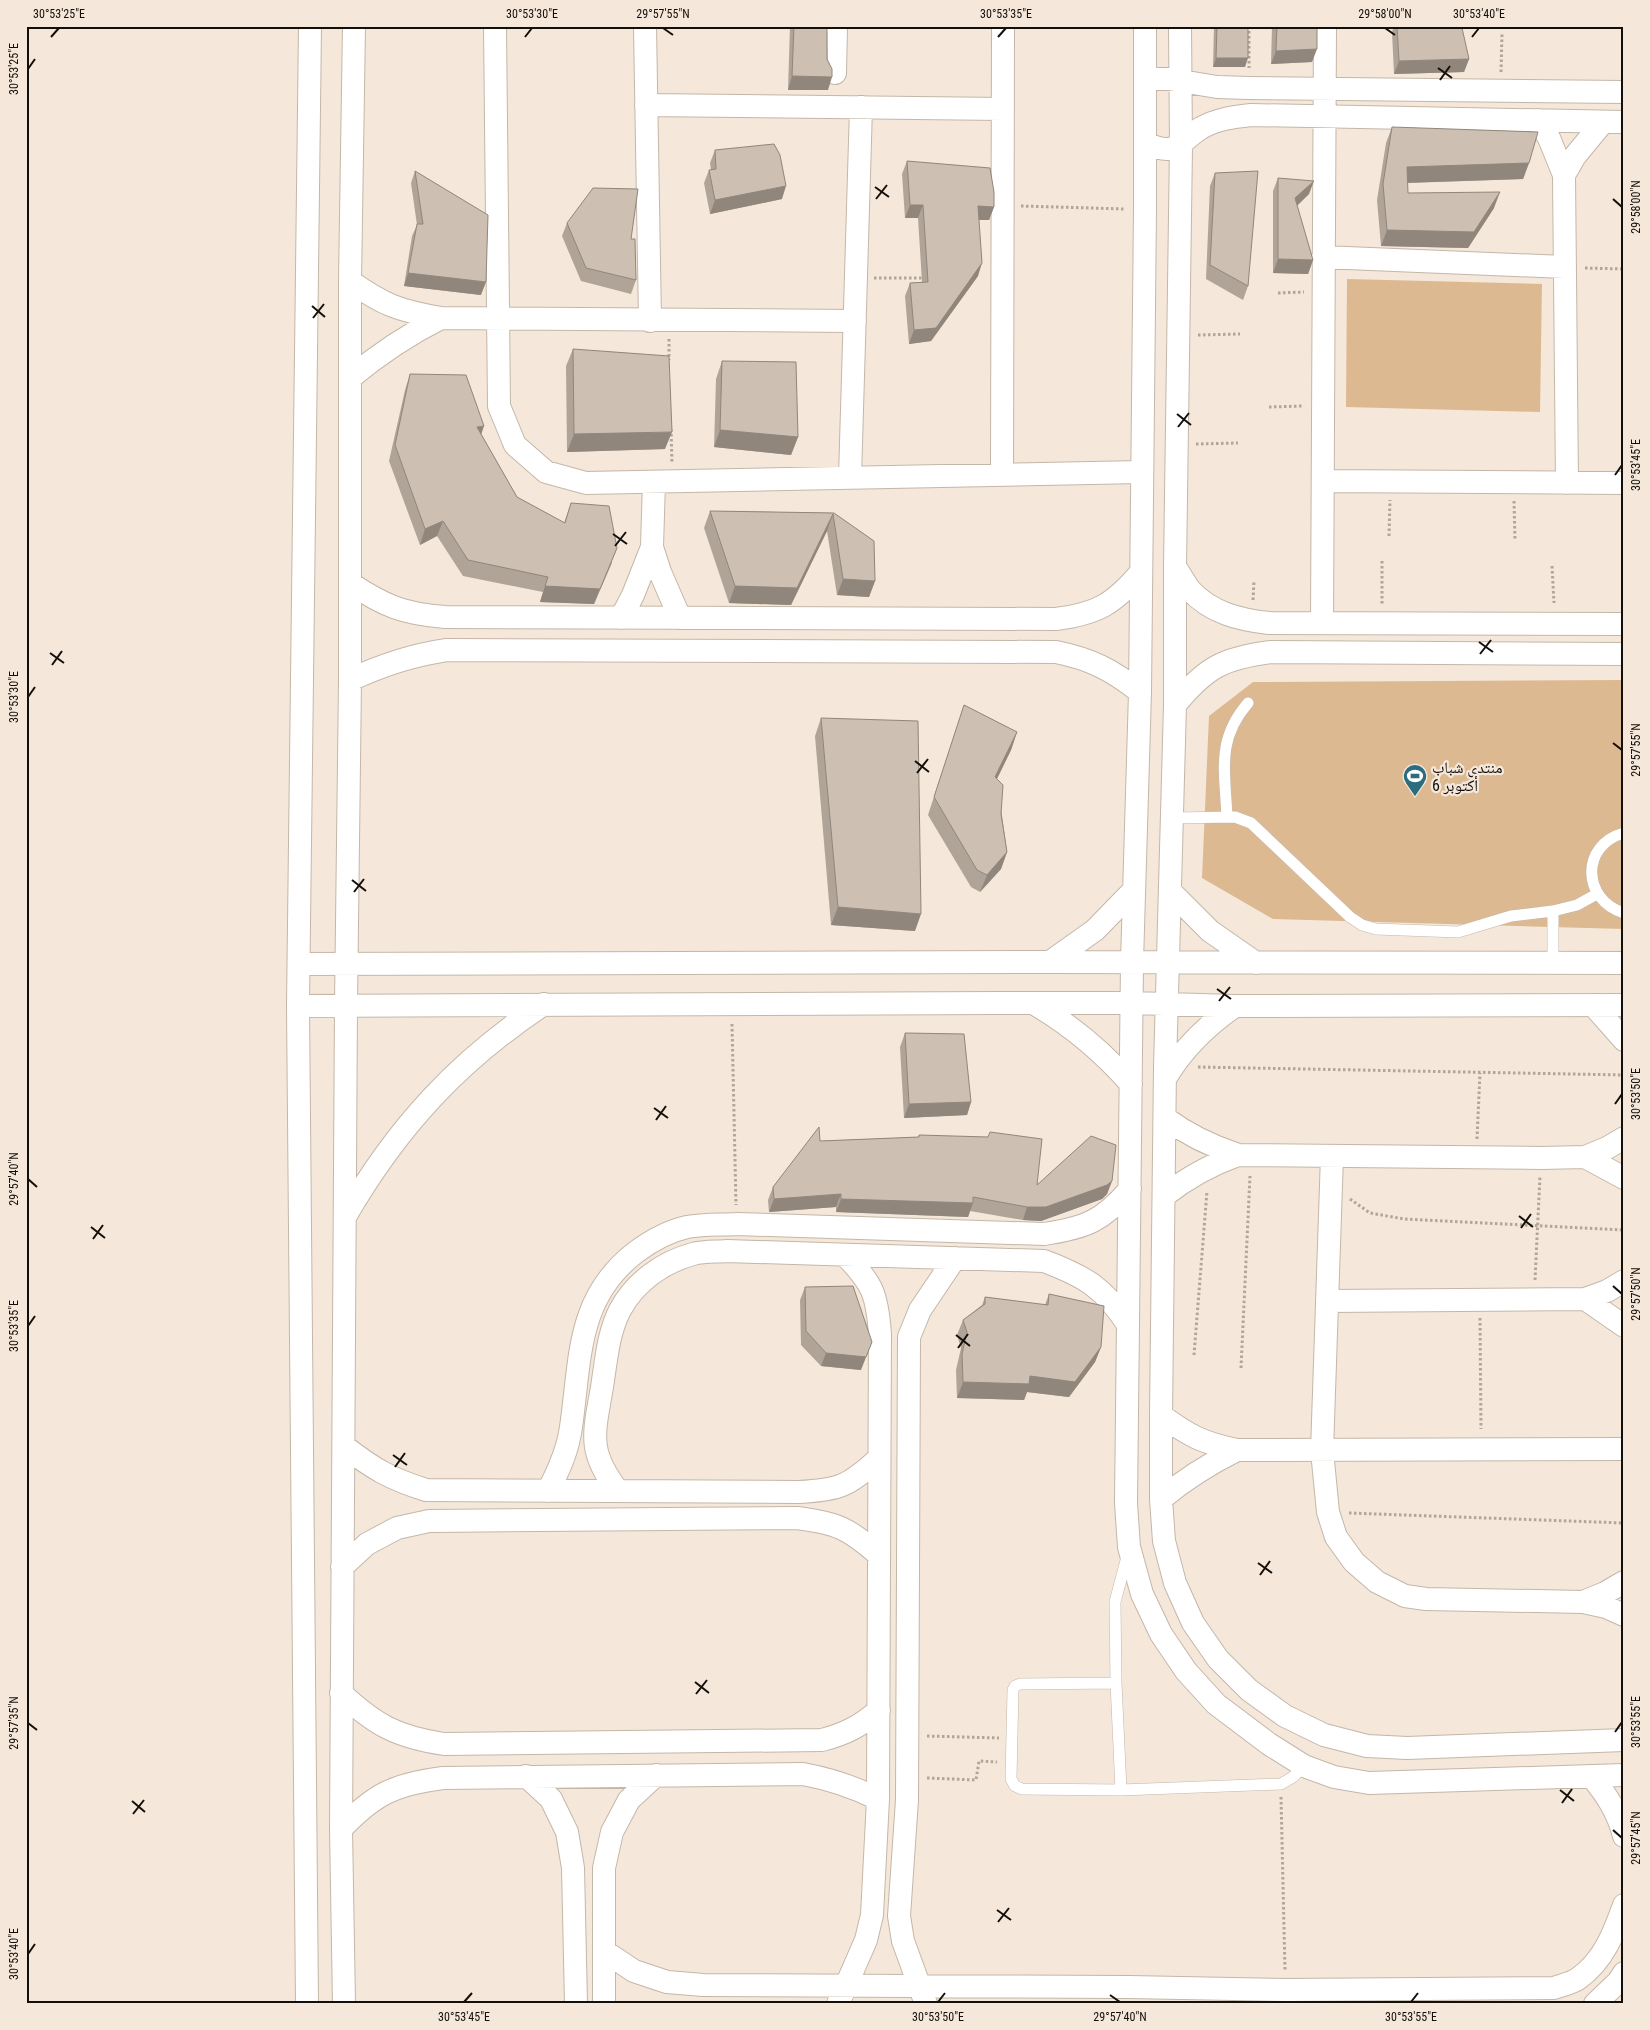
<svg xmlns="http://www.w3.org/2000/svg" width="1650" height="2030" viewBox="0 0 1650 2030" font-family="'Roboto Condensed','Noto Naskh Arabic',sans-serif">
<rect width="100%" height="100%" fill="#f5e7d9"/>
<!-- green -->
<path fill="#ddb992" d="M1347,279L1542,284L1540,412L1346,407Z
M1624,680V929L1273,919L1202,878L1209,716L1253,682Z"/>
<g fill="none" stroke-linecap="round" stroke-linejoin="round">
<!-- lane casing -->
<g stroke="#c4b7a9" stroke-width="12">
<path id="lane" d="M1227,817C1225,771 1216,740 1248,703
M1172,818L1235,817L1251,823L1350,917L1362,925L1376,929L1458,932L1511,916L1553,911L1577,905L1597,894
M1624,833C1580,845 1582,900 1624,913
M1553,963V911
M1116,1683L1020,1684L1015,1686L1013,1690L1011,1779L1015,1786L1022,1789L1121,1790L1281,1784L1293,1777L1304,1766
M1121,1790L1116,1683L1115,1602L1128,1553"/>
</g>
<!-- street casing -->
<g stroke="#c4b7a9" stroke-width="24">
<path id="street" d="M495,26L499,406L515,445L546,472L586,483L1141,472
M645,26L650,321
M1145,26V209L1140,692L1132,962L1126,1503L1129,1547L1142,1594L1161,1634L1186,1671L1216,1704L1269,1744L1304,1766L1334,1777L1369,1783L1624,1775
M1180,26L1181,146L1175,567V705L1165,1067L1161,1415V1499L1164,1541L1175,1583L1193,1623L1218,1659L1249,1690L1285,1716L1324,1735L1367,1746L1407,1748L1624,1740
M835,73L836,26
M1145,79H1169L1217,87L1249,88L1624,92
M646,105L1003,109
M1538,120L1549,138L1564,175L1567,483
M1145,143C1178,158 1178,142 1201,128C1217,119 1233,117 1251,115L1624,122
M1564,175L1575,156L1603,122
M1323,257L1565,267
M350,281C383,305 400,311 441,318L855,321
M350,378C379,354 407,335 441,318
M1002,474L1003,26
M850,477L861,107
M1323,481L1624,483
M652,547L660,572L680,618
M1175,567C1180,574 1185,583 1190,590C1211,613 1240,620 1269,623L1624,624
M350,583C384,606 404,614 445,617L1056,619C1097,614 1114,604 1141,572
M621,618L633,595L652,547L654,482
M1322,623L1325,26
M350,680C382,665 412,655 447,650L1056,652C1091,659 1112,670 1140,692
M1175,705C1205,668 1223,658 1271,652L1624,654
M1170,891L1210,931L1256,963
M1050,962L1095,930L1134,890
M299,964L1050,962L1624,963
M1033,1003C1071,1025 1102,1051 1131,1084
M1593,1005L1624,1040
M298,1006L998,1003H1131L1235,1006L1624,1005
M1165,1079C1183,1048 1206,1026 1235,1006
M1165,1118C1188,1135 1211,1146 1238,1155L1541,1158L1585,1157L1607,1148L1624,1138
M1332,1156L1322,1451L1328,1512L1336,1537L1354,1562L1377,1582L1405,1596L1426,1599L1583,1602L1606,1607L1624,1615
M1585,1157L1624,1178
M1164,1196C1188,1177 1210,1165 1238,1155
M345,1217C397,1127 458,1061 544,1004
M1585,1299L1624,1326
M1327,1301L1585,1299L1607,1291L1624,1281
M1161,1415C1189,1436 1203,1443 1237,1450L1624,1449
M344,1446C373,1469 391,1479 426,1490L799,1492C839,1490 849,1486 878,1459
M548,1491C559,1470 568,1450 571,1427C581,1358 576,1298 636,1252C651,1241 669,1231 687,1227C703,1224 721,1225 737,1224L1044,1234C1085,1228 1103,1221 1130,1189
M618,1491C587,1451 594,1434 602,1387C606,1362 608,1333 620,1310C635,1282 663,1262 693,1254C704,1251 717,1252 727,1251L1044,1261C1084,1276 1105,1288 1128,1325
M1161,1499C1185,1479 1209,1464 1237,1450
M342,1567L367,1544L397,1528L429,1521L797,1518C837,1523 848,1528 879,1555
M1583,1602L1605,1593L1624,1582
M341,1693C376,1726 398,1737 444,1744L822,1740C845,1734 861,1726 879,1710
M526,1776L551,1799L567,1832L573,1868L576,2004
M1591,1776C1606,1794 1618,1812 1624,1836
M341,1829C374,1794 395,1784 443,1778L803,1774C830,1779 854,1787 878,1799
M604,1951L634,1971L667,1982L703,1985L1129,1987L1286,1990L1554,1988C1562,1985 1573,1983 1579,1978C1604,1960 1614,1933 1624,1905
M307,2004L298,1006L310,26
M344,2004L341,1829L346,1005L350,680V281L354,26
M604,2004V1868L612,1832L629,1800L656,1775
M838,2004L866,1940L872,1915L878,1799L880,1334C877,1294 873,1284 845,1255
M926,2004L903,1941L899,1916L907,1800L909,1337L920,1310L955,1258
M1595,2004L1618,1982L1624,1973"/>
</g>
<!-- path -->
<path stroke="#b0a69a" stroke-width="3" stroke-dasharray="2.5 2.5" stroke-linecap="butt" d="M1249,26V68
M1501,72L1502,34
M1021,206L1125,209
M1585,268L1624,269
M874,278H925
M1278,293L1304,292
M1198,335L1240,334
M669,339V360
M1269,407L1303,406
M671,429L672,463
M1196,444L1238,443
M1514,501L1515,541
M1389,536L1390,500
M1382,561V605
M1552,566L1554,603
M1253,600L1254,581
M732,1024L736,1205
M1198,1067L1624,1075
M1477,1139L1480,1073
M1350,1199L1370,1213L1404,1219L1624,1230
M1535,1280L1540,1176
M1480,1318L1481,1429
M1194,1355L1207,1191
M1241,1368L1250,1176
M1349,1513L1624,1523
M927,1736L999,1738
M927,1778L976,1780L979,1761L997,1762
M1281,1797L1285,1971"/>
<!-- lane -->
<use href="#lane" stroke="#fff" stroke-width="11"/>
<!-- street -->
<use href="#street" stroke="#fff" stroke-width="22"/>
</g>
<!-- wall -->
<path fill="#b0a498" d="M790,26H827L828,90H788Z
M1214,26H1248L1245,67H1213Z
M1272,26H1317L1312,62L1271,64Z
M1394,26H1451L1469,59L1464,72L1394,74L1392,32Z
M1392,127L1529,163L1523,179L1407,183L1408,193L1494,208L1468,248L1381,246L1377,200L1386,143Z
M715,150L782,199L710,214L704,183L709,170H711L710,163Z
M907,161L994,207L989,220H979L978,276L931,341L909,344L905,296L910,283L922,282L918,218H905L902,174Z
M415,171L481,295L404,286L412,236L417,225L411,183Z
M1215,173L1248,286L1243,300L1206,279L1210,186Z
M1278,178L1309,194L1297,206L1313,260L1308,274L1273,273V191Z
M567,223L631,239L636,280L631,294L581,281L562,236Z
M573,349L665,449L567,452L566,366Z
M722,361L798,437L791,455L714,447L716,379Z
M410,374L481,434L517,497L564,523L571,503L612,563L594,604L540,602L543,592L463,576L437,536L420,545L389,461L405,390Z
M710,511L834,513L875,581L869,597L837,595L827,531L791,605L729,603L704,528Z
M964,705L1017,732L1011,750L997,779L1007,852L1001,869L980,892L971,887L928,815Z
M821,718L915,931L831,925L815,736Z
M905,1033L971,1102L967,1115L904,1118L900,1047Z
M919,1135L1037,1185L1112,1181L1107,1194L1102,1199L1041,1221L1023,1220L970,1211L968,1217L836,1212V1207L769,1212L768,1200L773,1187L820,1141L918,1137Z
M805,1287L861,1370L821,1366L801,1345L800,1300Z
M1049,1294L1101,1347L1095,1362L1069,1397L1027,1392L1024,1400L957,1398L956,1370L961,1348L957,1335L963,1320L982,1305L985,1297L1045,1305Z"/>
<!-- shaded-wall -->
<path fill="#90867c" d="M1317,49L1312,62L1271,64L1276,51Z
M1216,58H1248L1245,67H1213Z
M1469,59L1464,72L1394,74L1399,61Z
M792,76L832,77L828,90H788Z
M1529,163L1523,179L1401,183L1407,167Z
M1314,181L1309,194L1290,212L1295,198Z
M786,186L782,199L710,214L715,200Z
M1500,192L1494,208L1468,248L1381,246L1387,230Z
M910,205H923L918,218H905Z
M978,206L994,207L989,220H974Z
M1278,259L1313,260L1308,274L1273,273Z
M982,263L978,276L931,341L909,344L914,330Z
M408,273L486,282L481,295L404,286Z
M484,426L479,441L477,427Z
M720,430L798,437L791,455L714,447Z
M672,432L665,449L567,452L574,434Z
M833,514L827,531L791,605L729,603L735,586Z
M443,521L437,536L420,545L425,529Z
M617,548L594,604L540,602L545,586Z
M843,579L875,581L869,597L837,595Z
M1017,732L1011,750L989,795L995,777Z
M1007,852L1001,869L980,892L987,875Z
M838,907L921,914L915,931L831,925Z
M971,1102L967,1115L904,1118L909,1104Z
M1112,1181L1107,1194L1102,1199L1041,1221L1023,1220L1027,1207Z
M841,1194L836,1207L769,1212L774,1199Z
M841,1199L973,1203L968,1217L836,1212Z
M872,1342L861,1370L821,1366L826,1353Z
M1101,1347L1095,1362L1069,1397L1027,1392L1024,1400L957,1398L963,1382L1030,1376Z"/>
<!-- building -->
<path fill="#cdbfb1" stroke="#90867c" d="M794,26H827V59L832,69V77L792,76Z
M1217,26H1248V58H1216Z
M1277,26H1317V49L1276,51Z
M1397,26H1451L1462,28L1469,59L1399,61Z
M1392,127L1538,132L1529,163L1407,167L1408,193L1500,192L1474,232L1387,230L1383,184Z
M774,144L780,155L786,186L715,200L709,170L716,169L715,150Z
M907,161L990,168L994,192V207L978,206L982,263L936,328L914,330L910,283L928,282L923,205H910Z
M415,171L488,215L486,282L408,273L417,224H423Z
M1258,171L1248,286L1210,265L1215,173Z
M1278,178L1314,181L1295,198L1313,260L1278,259Z
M593,188L638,189L631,239H635L636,280L586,268L567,223Z
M573,349L669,356L672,432L574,434Z
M722,361L796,362L798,437L720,430Z
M410,374L466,375L484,426L477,427L517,497L565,523L571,503L609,506L617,548L600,589L545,586L548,577L468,560L443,521L425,529L395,445Z
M710,511L834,513L874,541L875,581L843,579L833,514L797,588L735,586Z
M964,705L1017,732L995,777L1003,785L1001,814L1007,852L987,875L977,870L934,797Z
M821,718L918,721L921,914L838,907Z
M905,1033L964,1034L971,1102L909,1104Z
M819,1127L820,1141L919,1137V1135L988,1137L990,1132L1042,1139L1037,1185L1091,1136L1116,1145L1112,1181L1107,1185L1046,1207H1027L973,1197V1203L841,1199V1194L774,1199L773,1187Z
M853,1286L872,1342L866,1357L826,1353L806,1331L805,1287Z
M1049,1294L1104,1306L1101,1347L1075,1382L1030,1376L1029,1384L963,1382L962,1354L967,1332L963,1320L985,1304V1297L1048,1305Z"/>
<!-- ticks -->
<path fill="none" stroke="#130f0a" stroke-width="2" d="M663,28L673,35M1385,28L1395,35M51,37L59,28M525,37L532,28M998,37L1006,28M1472,37L1479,28M1438,68L1452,78M28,69L35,59M1440,80L1450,66M875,187L889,197M876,199L887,185M1613,199L1622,207M312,306L325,317M313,318L324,304M1177,414L1191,425M1178,427L1189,413M1615,475L1622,465M613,534L627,544M615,546L626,532M1479,642L1493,652M50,653L64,663M1480,654L1491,640M52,665L62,651M28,697L35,687M1613,743L1622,750M915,761L929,772M917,773L928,759M352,880L366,891M354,892L364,879M1217,989L1231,999M1219,1001L1230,987M1615,1104L1622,1094M654,1108L668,1118M656,1120L666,1106M28,1179L37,1187M1519,1216L1533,1227M91,1227L105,1238M1521,1228L1531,1214M93,1239L103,1225M1613,1286L1622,1294M28,1326L35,1316M956,1335L970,1346M958,1348L968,1334M393,1455L407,1465M395,1467L405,1453M1258,1563L1272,1573M1260,1575L1270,1561M695,1682L709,1693M696,1694L707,1680M28,1723L37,1730M1615,1732L1622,1722M1560,1790L1574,1801M132,1801L145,1812M1562,1803L1572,1789M133,1814L144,1800M1613,1830L1622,1838M997,1910L1011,1920M998,1922L1009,1908M28,1954L35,1944M1110,1995L1120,2002M464,2002L472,1993M938,2002L945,1993M1411,2002L1418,1993"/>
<!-- icons -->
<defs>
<g id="stadium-pin" transform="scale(1.25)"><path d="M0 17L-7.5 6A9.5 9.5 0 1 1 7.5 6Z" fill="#2b6d7f" stroke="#f5e7d9"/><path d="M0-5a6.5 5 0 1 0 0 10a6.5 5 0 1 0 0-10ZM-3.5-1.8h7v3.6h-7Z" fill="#fff"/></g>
</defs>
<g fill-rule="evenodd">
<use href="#stadium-pin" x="1415" y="776"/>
</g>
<g text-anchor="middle" stroke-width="4.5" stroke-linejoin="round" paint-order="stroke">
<!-- poi labels -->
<g font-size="16" fill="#130f0a" stroke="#f5e7d9" text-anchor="start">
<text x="1432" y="773">منتدى شباب<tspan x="1432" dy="18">6 أكتوبر</tspan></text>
</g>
</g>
<!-- border -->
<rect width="1650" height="2030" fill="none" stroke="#f5e7d9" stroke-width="55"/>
<rect x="28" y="28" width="1594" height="1974" fill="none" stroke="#130f0a" stroke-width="2"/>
<g font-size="12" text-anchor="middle" fill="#130f0a">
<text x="59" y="18">30°53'25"E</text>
<text x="532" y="18">30°53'30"E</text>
<text x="663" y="18">29°57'55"N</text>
<text x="1006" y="18">30°53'35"E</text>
<text x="1385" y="18">29°58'00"N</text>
<text x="1479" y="18">30°53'40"E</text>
<text transform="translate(14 69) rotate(-90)" y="4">30°53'25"E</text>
<text transform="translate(1636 207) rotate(-90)" y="4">29°58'00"N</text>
<text transform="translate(1636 465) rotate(-90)" y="4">30°53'45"E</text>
<text transform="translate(14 697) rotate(-90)" y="4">30°53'30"E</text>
<text transform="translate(1636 750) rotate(-90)" y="4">29°57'55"N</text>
<text transform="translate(1636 1094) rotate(-90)" y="4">30°53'50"E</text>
<text transform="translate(14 1179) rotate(-90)" y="4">29°57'40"N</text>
<text transform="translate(1636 1294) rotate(-90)" y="4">29°57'50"N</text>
<text transform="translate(14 1326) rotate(-90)" y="4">30°53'35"E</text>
<text transform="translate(1636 1722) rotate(-90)" y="4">30°53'55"E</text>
<text transform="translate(14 1723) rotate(-90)" y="4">29°57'35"N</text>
<text transform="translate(1636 1838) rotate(-90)" y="4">29°57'45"N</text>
<text transform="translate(14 1954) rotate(-90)" y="4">30°53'40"E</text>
<text x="464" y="2021">30°53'45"E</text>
<text x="938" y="2021">30°53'50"E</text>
<text x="1120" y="2021">29°57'40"N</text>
<text x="1411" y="2021">30°53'55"E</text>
</g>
</svg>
